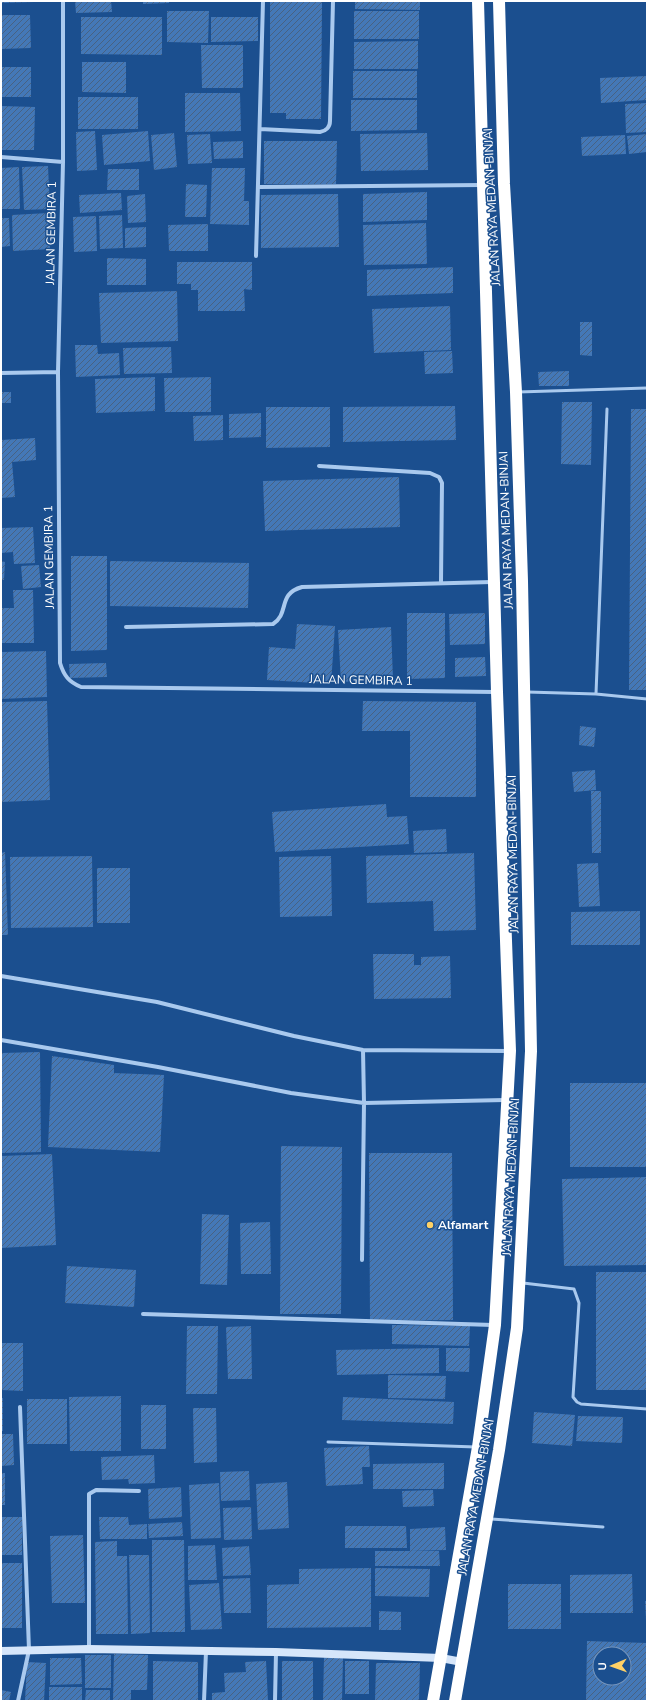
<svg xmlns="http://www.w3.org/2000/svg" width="648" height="1702" viewBox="0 0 648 1702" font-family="'Nunito Sans',sans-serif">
<defs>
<pattern id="building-hatch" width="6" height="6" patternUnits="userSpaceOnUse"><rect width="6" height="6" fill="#4478b7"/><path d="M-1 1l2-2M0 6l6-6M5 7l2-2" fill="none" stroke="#486282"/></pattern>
</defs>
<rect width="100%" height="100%" fill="#1b4f8f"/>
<!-- building -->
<path fill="url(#building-hatch)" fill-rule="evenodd" d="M1,1H34V2L1,3Z
M75,1H111L112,12L76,13Z
M143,1H169V3L143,4Z
M270,1H322L321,119H286V113H270Z
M355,1H420V10L355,9Z
M167,11H209L208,43L167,42Z
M354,11H419V39H354Z
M1,15H30L31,48L1,49Z
M81,17H162V55L81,54Z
M211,17H258V41L211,42Z
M418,41V69H354V42Z
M201,45H243V88H202Z
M82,62H126V93L82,92Z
M1,67H31V97H1Z
M353,71H417V98H353Z
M647,76V100L601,103L600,78Z
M185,93H240L241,131L185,132Z
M78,97H138V129H78Z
M351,100H417V130L351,131Z
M647,103V132L626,133L625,104Z
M1,106L35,107L34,150H1Z
M95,131L97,170L77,171L76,132Z
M148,131L150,161L104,165L102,135Z
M174,133L177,167L154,170L151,135Z
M427,133L428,170L361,171L360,134Z
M210,134L212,163L188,164L187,135Z
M647,134V152L629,154L627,136Z
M625,135L626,154L582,156L581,137Z
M243,141V158L214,159L213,142Z
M264,141H337L336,184H264Z
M48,166L50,209L24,210L22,167Z
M19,167L20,209H1V168Z
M212,168H245L244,201H249V225L210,224Z
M108,169H139V190H107Z
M186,184L207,185L206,217H185Z
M427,192V220L363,222V194Z
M121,193L122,210L80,213L79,195Z
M145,194L146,222L128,223L127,196Z
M338,194L339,247L261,248V195Z
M48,213L50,249L13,251L12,215Z
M122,215L123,248L100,249L99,216Z
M96,216L97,251L74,252L73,217Z
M1,218H9L10,246L1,247Z
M426,223L427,264L364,265L363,225Z
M208,224V251H169L168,225Z
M146,227V247L125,248V228Z
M107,258L146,259V285H107Z
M177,262H252V290L244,289L245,311H198V290H191V284H177Z
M453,267V293L367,296V270Z
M177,291L178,341L101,343L99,293Z
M450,306L451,350L374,353L372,309Z
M580,322H592V356L580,355Z
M75,345H97L98,354L119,353L120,375L76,377Z
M171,347L172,373L124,374L123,348Z
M452,351L453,373L425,374L424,352Z
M569,371V386H539L538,372Z
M155,377V411L96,413L95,379Z
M211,377V412H165L164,378Z
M1,392H11V403H1Z
M562,402H592L591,465L561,464Z
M455,406L456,440L343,442V407Z
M266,407H330V447L266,448Z
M631,409H647V690H629Z
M261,413V437L229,438V414Z
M223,415V440L194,441L193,416Z
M35,438L36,460L12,462L15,497L1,498V440Z
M399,477L400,527L265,531L263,481Z
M33,527L35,563L14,564L13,552L1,553V528Z
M71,556H107V650L71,651Z
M1,561L5,562L4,580H1Z
M110,561L249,563L248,608L110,606Z
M39,565L41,587L23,589L21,566Z
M13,590H33L34,643H1V608H14Z
M407,613H445V678L407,679Z
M485,613V644L450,645L449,614Z
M297,624L335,626L331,684L267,680L269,647L295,649Z
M391,627L393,679L341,682L338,630Z
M46,651L47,697L1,699V652Z
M485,657L486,676L455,677V658Z
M106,663L107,677L70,678L69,664Z
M47,701L50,800L1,802V702Z
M363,701L476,702V797H410V731H362Z
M580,726L596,728L594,747L579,745Z
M595,770L596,790L574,792L572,772Z
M591,791H601V853H592Z
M386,804L387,817L407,816L409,844L275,852L272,812Z
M446,829L447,852L414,853L413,831Z
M5,852L8,935H1V853Z
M474,853L476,930L434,931L433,901L367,903L366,856Z
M92,856L93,927L11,928L10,857Z
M331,856L332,916L280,917L279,857Z
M598,863L600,906L579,907L577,864Z
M97,868H130V923H97Z
M640,911V945H571V912Z
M373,954H414V965H421V957L450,956L451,998L374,999Z
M40,1052L41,1152L1,1153V1053Z
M52,1056L114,1065V1073L164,1075L160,1152L48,1147Z
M570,1083H647V1167H570Z
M281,1146L342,1147L341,1314H280Z
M369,1153H452L453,1320L370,1321Z
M52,1154L56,1245L1,1248V1156Z
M647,1177V1265L564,1266L562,1179Z
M202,1214L229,1215L227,1285L200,1284Z
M270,1222L271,1274H241L240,1223Z
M67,1266L136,1270L134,1307L65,1303Z
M596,1272H647V1390H596Z
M392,1325L470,1326L469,1346L392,1344Z
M187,1326H218L217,1394H186Z
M251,1326L252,1379H228L226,1327Z
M1,1343H23V1391L1,1390Z
M439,1348V1373L337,1375L336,1350Z
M446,1348H470L469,1372L446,1371Z
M388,1375L446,1376L445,1399L388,1398Z
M121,1396V1451H70L69,1397Z
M343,1397L454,1402L453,1424L342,1420Z
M1,1398H3V1431H1Z
M27,1399H67V1444H27Z
M141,1405H166V1449H141Z
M193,1408H216L217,1462L194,1463Z
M534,1412L575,1415L572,1446L532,1443Z
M578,1416L623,1417L622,1443L576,1441Z
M1,1434H13L14,1465L1,1466Z
M369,1446L370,1467H362L363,1484L326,1486L324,1448Z
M154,1455L155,1483L129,1484L128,1479L102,1480L101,1457Z
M444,1463V1489H373V1464Z
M249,1471L250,1500L221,1501L220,1472Z
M1,1473H5V1505H1Z
M287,1482L289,1528L258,1530L256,1484Z
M219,1483L221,1538L191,1539L189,1485Z
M181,1487L182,1517L149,1519L148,1489Z
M433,1490L434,1506L403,1507L402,1491Z
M251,1507L252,1539L224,1540L223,1508Z
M1,1517H22V1555H1Z
M99,1517H128L129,1525L147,1524V1539H100Z
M182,1522L183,1536L149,1538L148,1524Z
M345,1526H406L407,1548H345Z
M445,1527L446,1550L410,1551V1529Z
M83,1535L85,1603H52L50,1536Z
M152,1540H184L185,1632H152Z
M117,1541V1556H127L128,1634H96L95,1542Z
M215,1545L217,1580H188V1546Z
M249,1546L251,1575L223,1576L222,1548Z
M375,1551H439L440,1566H375Z
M129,1555H149L150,1633L131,1634Z
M1,1563H22V1628H1Z
M371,1568V1627L267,1628V1585L299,1584V1569Z
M375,1568L430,1569L429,1597L375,1596Z
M632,1574L633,1613H570V1575Z
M250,1578L251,1613H224L223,1579Z
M219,1583L222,1629L191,1630L189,1585Z
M508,1584H561V1629H508Z
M645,1601H647V1620H646Z
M379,1611L401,1612V1630H379Z
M587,1641L647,1643V1701H586ZM600,1654H624V1678H600Z
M114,1654L148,1655L147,1690H131V1701H113Z
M85,1655H111V1688H85Z
M324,1657L343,1658L342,1701H323Z
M50,1658H81L82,1684L50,1685Z
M153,1661L198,1662V1701H153Z
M266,1661L268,1701H212V1693L225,1692L224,1673L246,1672L245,1662Z
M282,1661H313V1701H282Z
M345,1661H369V1694H345Z
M27,1662L46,1663L44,1701H25Z
M376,1663H420L419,1701H375Z
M49,1687H82V1701H49Z
M1,1690L11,1692L9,1701H1Z
M86,1690H110V1701H85Z"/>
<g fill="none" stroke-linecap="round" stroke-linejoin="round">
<!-- lane -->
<path stroke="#a9c9ee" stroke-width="3" d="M518,392L647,388
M527,692L596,694L647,699
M596,694L607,409
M523,1283L574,1289L579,1303L573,1397L577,1402L581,1404L647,1409
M328,1442L476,1447
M491,1519L603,1527"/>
<!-- street -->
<path stroke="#a9c9ee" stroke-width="4" d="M63,1V162L58,372L60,663C64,676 69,682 81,687L495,692
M260,129L320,132C326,131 330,127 330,121L333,1
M1,157L63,162
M259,187L482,185
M256,256L263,1
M1,373L58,372
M319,466L430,473L439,477L442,483L441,582
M126,627L273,624C290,613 277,594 302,587L492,582
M1,976L157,1002L294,1036L363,1050L509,1051
M1,1040L158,1067L291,1093L364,1103L505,1100
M362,1260L364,1103L363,1050
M143,1314L493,1325
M89,1649V1494L96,1490L139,1491
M18,1701L29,1650L20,1407
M204,1701L206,1651
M275,1701L276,1652"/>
<!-- secondary -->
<path stroke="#d6e6fa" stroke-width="8" d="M1,1651L89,1649L276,1652L441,1658L462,1662"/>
<!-- highway -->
<path stroke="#fff" stroke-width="12" d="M433,1701L478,1447L495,1325L510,1051L497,692L478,1
M455,1701L499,1450L517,1328L531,1051L522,581L516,392L504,184L499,1"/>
</g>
<!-- markers -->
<circle fill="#ffd166" stroke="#1b4f8f" stroke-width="1.5" cx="430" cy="1225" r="4"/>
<g text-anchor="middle" stroke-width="3" stroke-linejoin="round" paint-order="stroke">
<!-- street labels -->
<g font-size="12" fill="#fff" stroke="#1b4f8f">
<text transform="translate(492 207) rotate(-93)" y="4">JALAN RAYA MEDAN-BINJAI</text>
<text transform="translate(51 233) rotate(-89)" y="4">JALAN GEMBIRA 1</text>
<text transform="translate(506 530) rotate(-92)" y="4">JALAN RAYA MEDAN-BINJAI</text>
<text transform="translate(49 557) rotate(-91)" y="4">JALAN GEMBIRA 1</text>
<text transform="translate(361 680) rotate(1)" y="4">JALAN GEMBIRA 1</text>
<text transform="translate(513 854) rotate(-91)" y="4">JALAN RAYA MEDAN-BINJAI</text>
<text transform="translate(511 1177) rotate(-87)" y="4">JALAN RAYA MEDAN-BINJAI</text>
<text transform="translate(476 1497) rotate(-80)" y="4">JALAN RAYA MEDAN-BINJAI</text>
</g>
<!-- poi labels -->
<g font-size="12" font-weight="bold" fill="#fff" stroke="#1b4f8f" text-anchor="start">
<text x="438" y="1229">Alfamart</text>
</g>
</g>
<!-- border -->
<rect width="648" height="1702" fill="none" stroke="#ffffff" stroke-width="4"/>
<!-- north arrow -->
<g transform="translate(612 1666) rotate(268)"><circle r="19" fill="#1b4f8f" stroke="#7695bc"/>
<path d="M0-3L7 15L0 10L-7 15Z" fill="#ffd166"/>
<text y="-6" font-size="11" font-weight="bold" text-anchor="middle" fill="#ffffff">U</text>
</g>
</svg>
